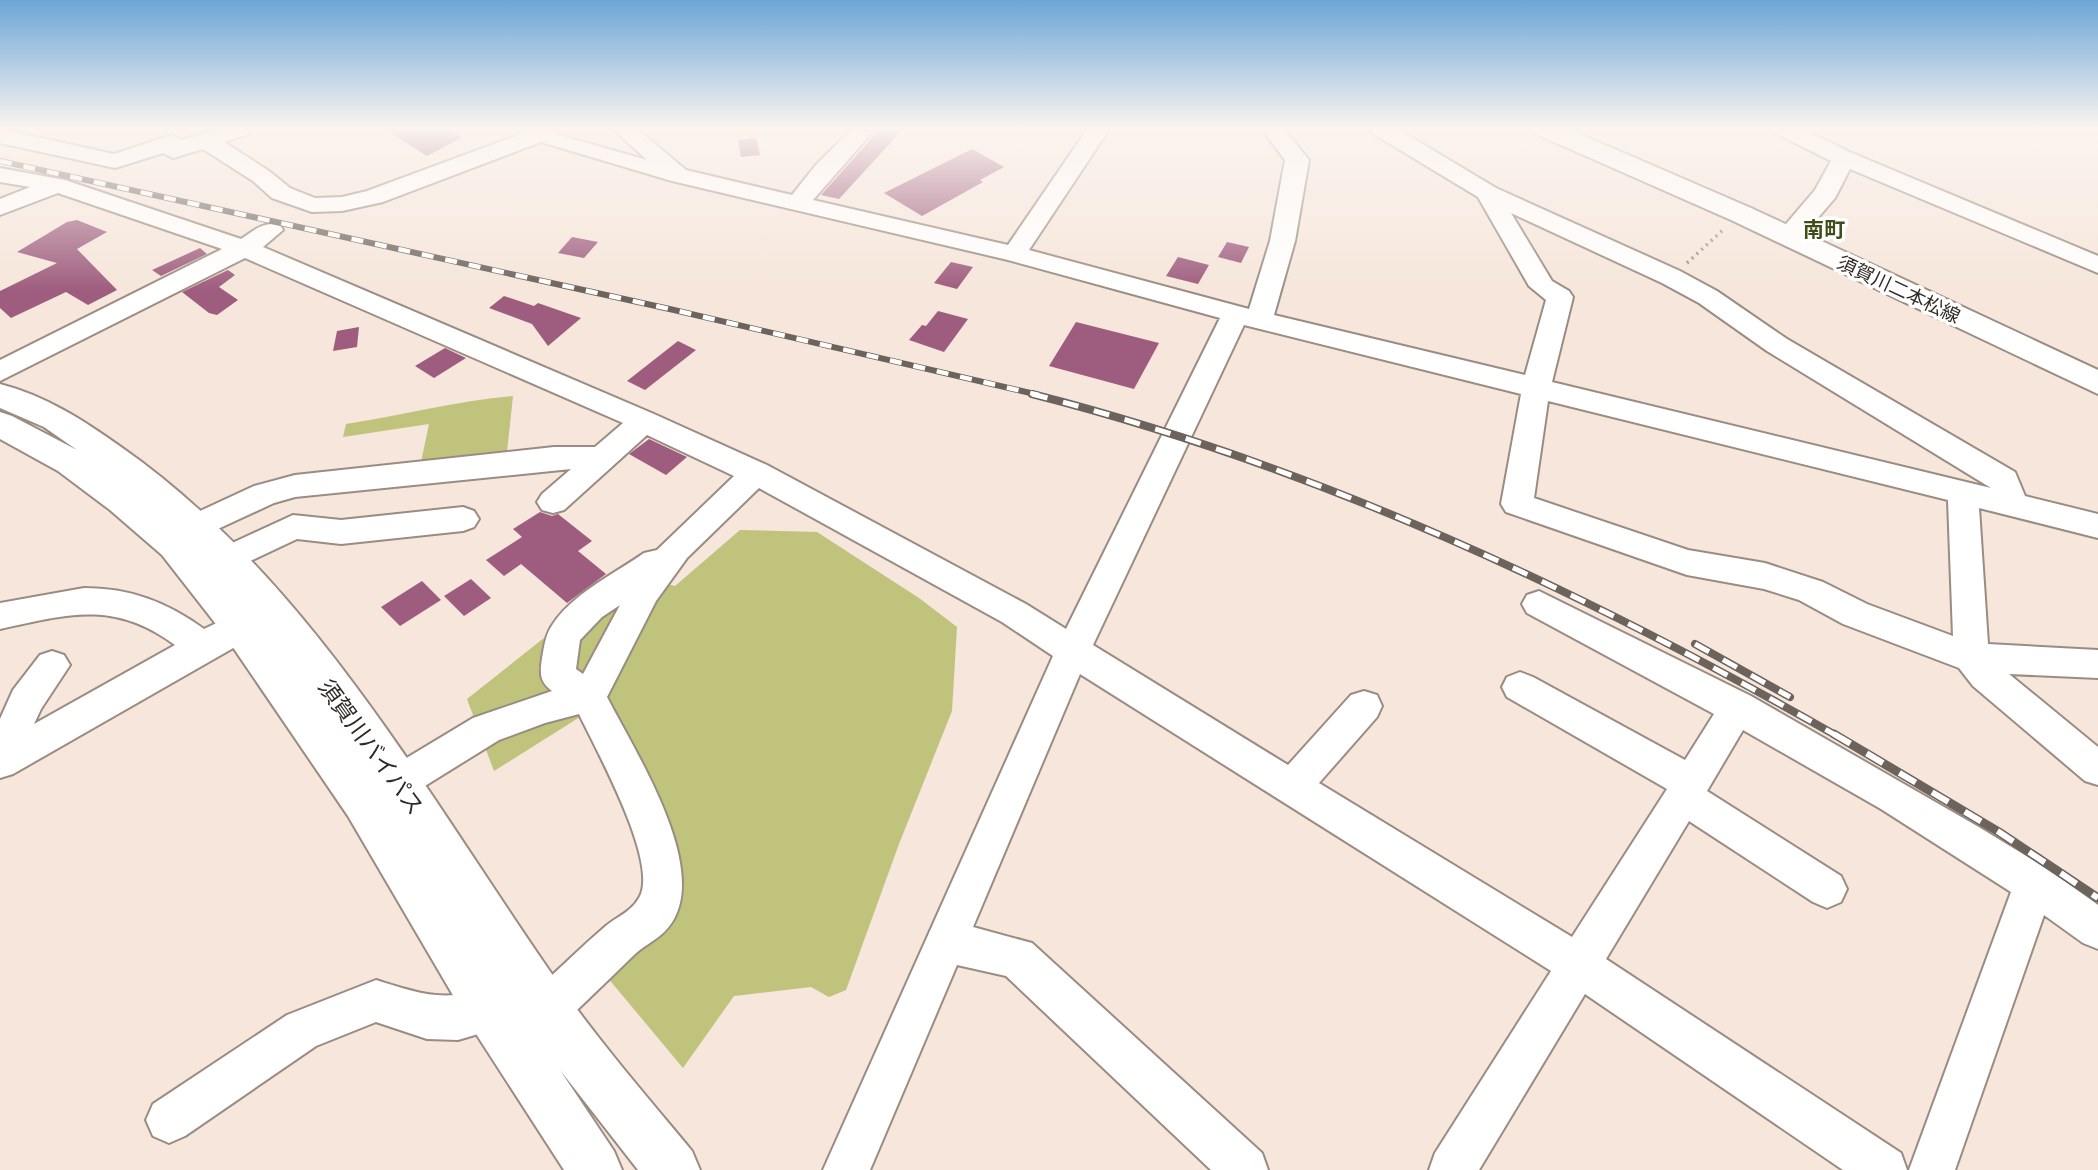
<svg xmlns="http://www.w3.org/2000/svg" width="2098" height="1170" viewBox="0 0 2098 1170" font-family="'Exo 2','Noto Sans JP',sans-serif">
<rect width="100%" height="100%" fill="#f6e6db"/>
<!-- green -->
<path fill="#bfc37c" d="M513,396L507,452L421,462L429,424L343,437L346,424C403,415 457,401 513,396Z
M740,530L817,532L919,598L957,627L952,711L899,844L846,990L829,997L811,987L734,996L683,1068L597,965L645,943L683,897L607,700L494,771L467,699L626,573L675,586Z"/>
<!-- building -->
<path fill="#9e5d7e" d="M383,128H443L463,137L427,156Z
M881,128H904L839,199L821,195Z
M756,138L760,155L741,157L738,140Z
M972,149L1004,167L980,180L983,182L922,216L884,193Z
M77,220L107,232L77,249L117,290L88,305L66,292L11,318L0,308V291L57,263L17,252L67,222Z
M572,237L598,242L584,258L558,253Z
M1227,242L1249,247L1241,263L1218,257Z
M200,248L207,254L161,276L152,270Z
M1178,257L1209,265L1198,284L1166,276Z
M951,262L973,267L957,289L934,283Z
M228,270L235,275L219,287L238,300L217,315L209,313L182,292Z
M504,296L534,306L538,303L581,318L548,346L532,324L489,308Z
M938,311L968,319L944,352L909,340L922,325L926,326Z
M1076,322L1159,343L1134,389L1049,366Z
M359,327L357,347L333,351L337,331Z
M678,341L696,350L645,390L627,381Z
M445,348L466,358L434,378L415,366Z
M649,439L687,457L666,475L629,454Z
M540,512L552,516L558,514L592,541L578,551L606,574L567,603L521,564L504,576L486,560L522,537L513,529Z
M471,579L491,598L464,616L444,596Z
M422,581L441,600L400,626L381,607Z"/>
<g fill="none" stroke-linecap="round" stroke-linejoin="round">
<!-- minor casing -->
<g stroke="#9a8c81" stroke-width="4">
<path id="minor" d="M222,128H254L251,133L224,142L269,171L290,188L315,198L342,197L367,191L521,134L517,128H546L569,138L647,160L612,128H636L686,170L792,195L815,166L853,128H876L813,200L1008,245L1088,128H1110L1029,250L1249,309L1270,241L1285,160L1261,128H1283L1309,160L1295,241L1274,315L1525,375L1546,300L1529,286L1478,197L1372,133L1369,128H1396L1496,188L1680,271L1717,291L1787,339L2015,472L2025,496L2098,514V538L1979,508L1988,644L2098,650V678L2009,674L2098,747V785L2085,781L1973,686L1959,668L1843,624L1799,600L1764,589L1687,575L1506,512L1501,504L1521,394L1244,325L1093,645L1288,765L1351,695L1364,691L1377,695L1382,706L1377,717L1319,783L1572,937L1667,789L1507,697L1502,687L1507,677L1520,672L1533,677L1685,760L1714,714L1527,613L1522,604L1527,595L1539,591L1751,696L1977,826L2049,870L2098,905V949L2083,943L2044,915L1955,1170H1909L2011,892L1881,809L1743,730L1707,791L1841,876L1847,889L1841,902L1827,908L1813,902L1689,821L1606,959L1901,1153L1907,1170H1843L1585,994L1479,1170H1429L1435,1153L1551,971L1080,674L973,927L1032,943L1262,1153L1268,1170H1211L1006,976L957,965L870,1170H823L1053,656L1002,622L759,488L687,558L656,601L607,697C634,750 706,861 674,919C663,938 650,941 635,954C611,977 587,1001 562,1024L547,1031L532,1024L525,1009L532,994C557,971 581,947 607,925C618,916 631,912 639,898C660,864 596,750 579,714L545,723L499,740L391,807L378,812L365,807L359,795L365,783L473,718L552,691C539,681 540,673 542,658C544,648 545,636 551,627C570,595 614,574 644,553L657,550L734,476L647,435L564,510L553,513L542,510L537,502L542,494L571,469L295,497L274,503L207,534L196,538L185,534L180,526L185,518L254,486L295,475L554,447H595L623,423L245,258L0,381V360L222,249L58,193L0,215V199L30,187L0,182V168L65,180L241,239C254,230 264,221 280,225L283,230L263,247L654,414L767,465L1026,604L1066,629L1220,318L1008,260L672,181L541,142L383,202L342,211L312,212L272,198L253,181L203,149L173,158L163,153L115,168L0,143V129L114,154L172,135L182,140ZM1511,213L1662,283L1699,303L1767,351L1991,488L1552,382L1573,297L1569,291L1552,281ZM1548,401L1948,500L1953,636L1867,604L1823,582L1765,563L1688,550L1534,498ZM620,605L583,674L576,669L580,640L602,617Z
M1772,128H1800L1852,153L2098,256V273L1850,169L1835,198L1797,242L1788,245L1779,242L1775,237L1815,190L1831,161L1775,133Z
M463,507L474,511L479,519L474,527L463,531L341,544L297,539L227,572L215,569L211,560L215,551L293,515L341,520Z
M84,588C130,588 167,602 204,629L263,601L275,604L280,614L275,624L13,774L0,778V719L13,690L40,655L52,651L64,655L70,665L41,709L34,724L175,645C114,600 68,614 0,629V603Z
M376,980C418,993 446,1004 489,986L504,993L511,1008L504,1023L495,1029L458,1040L427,1039L376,1022L316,1046L185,1136L169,1143L153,1136L146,1120L153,1104L287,1015Z"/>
</g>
<!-- major casing -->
<g stroke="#9a8c81" stroke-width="4">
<path id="major" d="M1532,128H1566L1751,208L2098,370V394L1731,220L1536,134Z"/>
</g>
<!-- highway casing -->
<g stroke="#9a8c81" stroke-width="4">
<path id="highway" d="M0,384C46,396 83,420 121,447C314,582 430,801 563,990C603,1046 648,1098 692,1151L700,1170H638L560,1070L614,1151L622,1170H564L471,1026L348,816L226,637L162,555L110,510L58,471L0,439V412L12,416L77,450L44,427L0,408Z"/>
</g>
<!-- path -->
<path stroke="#9e928a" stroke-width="3.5" stroke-dasharray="2 4.5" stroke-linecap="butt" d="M1687,263L1724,229"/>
<!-- minor -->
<use href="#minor" fill="#fff" fill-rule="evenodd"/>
<!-- major -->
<use href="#major" fill="#fff" fill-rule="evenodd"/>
<!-- highway -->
<use href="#highway" fill="#fff" fill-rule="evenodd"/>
<!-- rail-far2 casing -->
<g stroke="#6c635c" stroke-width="6">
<path id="rail-far2" d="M0,161L674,310L1039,395"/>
</g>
<!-- rail-far1 casing -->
<g stroke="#6c635c" stroke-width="8">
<path id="rail-far1" d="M1032,394C1316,466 1583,591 1837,736
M1695,644L1790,697"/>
</g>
<!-- rail casing -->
<g stroke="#6c635c" stroke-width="9">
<path id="rail" d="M1834,734L1999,832L2098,898"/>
</g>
<!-- rail-far2 -->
<use href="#rail-far2" stroke="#fff" stroke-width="4.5" stroke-dasharray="12" stroke-linecap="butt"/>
<!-- rail-far1 -->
<use href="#rail-far1" stroke="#fff" stroke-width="5" stroke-dasharray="16" stroke-linecap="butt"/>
<!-- rail -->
<use href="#rail" stroke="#fff" stroke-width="6" stroke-dasharray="19" stroke-linecap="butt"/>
</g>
<!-- sky -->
<linearGradient id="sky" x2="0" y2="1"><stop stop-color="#6da6d8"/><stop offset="0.44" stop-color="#fbf4ef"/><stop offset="1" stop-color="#fbf4ef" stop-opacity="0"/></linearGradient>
<rect width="2098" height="291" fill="url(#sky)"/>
<g text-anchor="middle" stroke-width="7" stroke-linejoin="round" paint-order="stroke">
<!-- far-street labels -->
<g font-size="19" fill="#302a25" stroke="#fff">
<text transform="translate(1899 289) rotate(25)" y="7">須賀川二本松線</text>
</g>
<!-- far-quarter labels -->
<g font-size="21" font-weight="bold" fill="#3f4d17" stroke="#fff">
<text x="1824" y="237">南町</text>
</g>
<!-- street labels -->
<g font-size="23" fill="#302a25" stroke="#fff">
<text transform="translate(371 747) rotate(54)" y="8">須賀川バイパス</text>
</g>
</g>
</svg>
